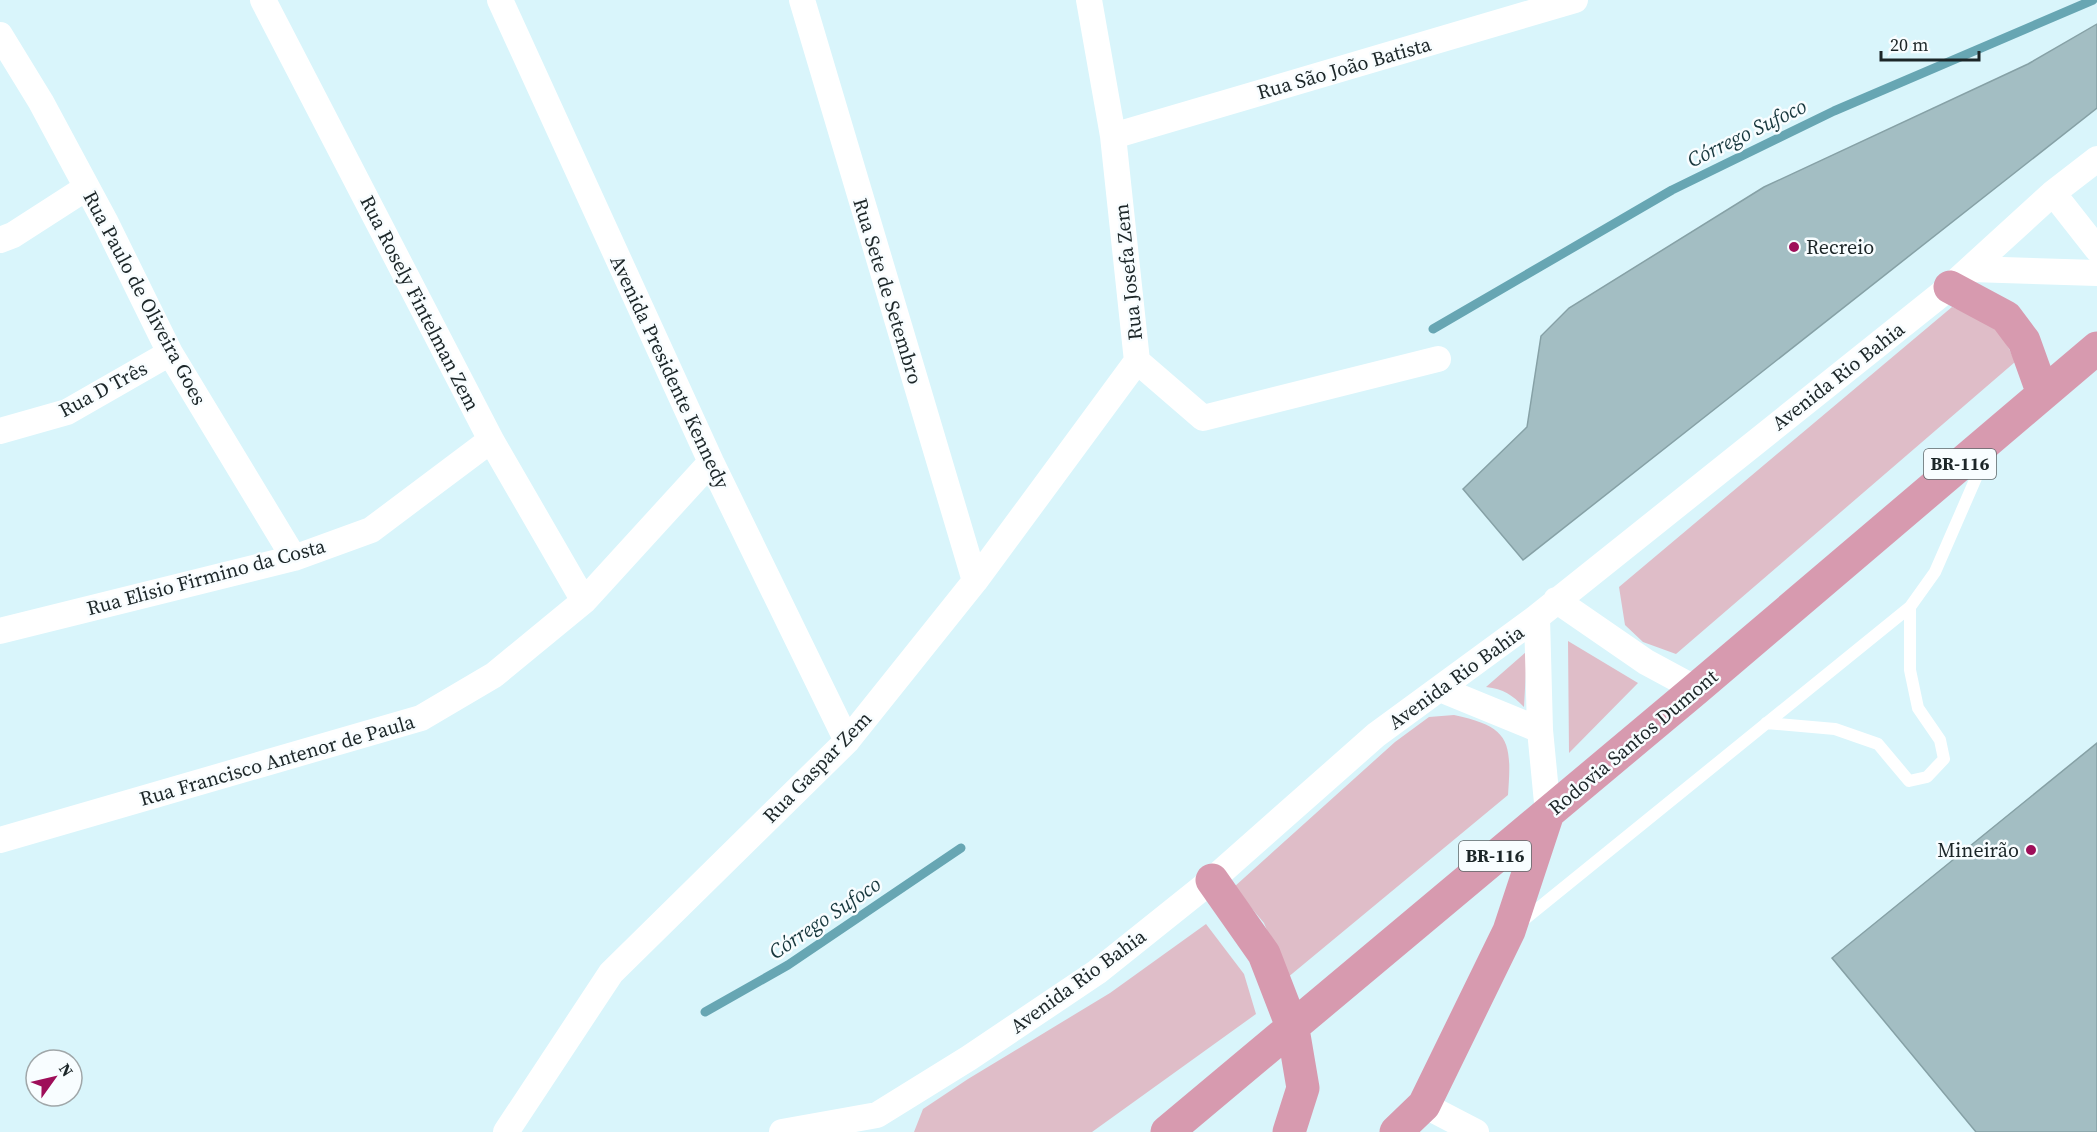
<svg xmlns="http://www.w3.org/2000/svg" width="2097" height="1132" viewBox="0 0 2097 1132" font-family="'Source Serif 4',serif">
<rect width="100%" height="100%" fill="#d9f5fb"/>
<!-- green -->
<path fill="#dfbdc8" d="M1952,307C1987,319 2001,327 2015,362L1676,654L1643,642L1625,625L1619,587Z
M1568,641L1638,683L1569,753Z
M1527,651L1524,707C1512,695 1504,689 1486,687Z
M1454,715C1510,727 1512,741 1508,795L1287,978L1264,923L1234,887L1395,742L1429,717Z
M1206,924L1244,974L1256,1014L1092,1132H914L923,1109L968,1079L1110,993Z"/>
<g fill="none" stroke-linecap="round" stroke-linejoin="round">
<!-- stream -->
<path stroke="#67a6b3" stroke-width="9" d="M1433,329L1672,190L1834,111L2093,0
M705,1012L788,965L961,848"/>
</g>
<!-- building -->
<path fill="#a3bec3" stroke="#86a1a6" stroke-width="1.5" d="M2097,24V108L1523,560L1463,489L1527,427L1541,336L1569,308L1764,187L2028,64Z
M2097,743V1132H1976L1832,958Z"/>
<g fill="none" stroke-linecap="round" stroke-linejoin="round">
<!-- service -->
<path stroke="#fff" stroke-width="12" d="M1766,723L1835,729L1878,744L1909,781L1927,777L1944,759L1940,740L1918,708L1910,670V607
M1520,923L1910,607L1935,572L1986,455"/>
<!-- minor -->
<path stroke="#fff" stroke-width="26" d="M263,0L491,440L584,601
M500,0L711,462L847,741
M802,0L975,581
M1089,0L1113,136L1137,361L1203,418L1438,359
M0,35L41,102L106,223L170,353L294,558
M1113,136L1575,0
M2053,193L2097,249
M0,240L13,235L86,188
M1971,269L2097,273
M0,431L67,412L170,353
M1556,600L1646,662L1696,689
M1537,617L1540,730L1548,813
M0,631L294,558L371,530L491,440
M1440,689L1540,730
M0,840L421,718L494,675L584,601L711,462
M1424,1105L1476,1132
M506,1132L611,973L847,741L975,581L1137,361
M782,1132L877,1115L969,1058L1097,972L1212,880L1376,735L1537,617L1950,287L2053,193L2097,159"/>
<!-- trunk -->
<path stroke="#d79aaf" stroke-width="33" d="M1950,287L2006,317L2024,341L2043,394
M1212,880L1264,954L1293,1029L1303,1088L1289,1132
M1167,1132L1696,689L2097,348
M1396,1132L1424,1105L1509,931L1548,813"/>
</g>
<!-- markers -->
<g fill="#9e0e59" stroke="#f8fdff" stroke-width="2">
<circle cx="1794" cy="247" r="6"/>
<circle cx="2031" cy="850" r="6"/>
</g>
<g text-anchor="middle" stroke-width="5" stroke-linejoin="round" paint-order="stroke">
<!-- shield labels -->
<g fill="#f8fdff" stroke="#5e6668" stroke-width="1.5">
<rect x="1924" y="449" width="72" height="30" rx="4.5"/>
<rect x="1459" y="841" width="72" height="30" rx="4.5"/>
</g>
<g font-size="18" font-weight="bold" fill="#1c2628">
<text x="1960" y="470">BR-116</text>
<text x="1495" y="862">BR-116</text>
</g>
<!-- street labels -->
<g font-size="20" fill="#1c2628" stroke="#f8fdff">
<text transform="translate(1344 68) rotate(-16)" y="7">Rua São João Batista</text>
<text transform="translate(1128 272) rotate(-96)" y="7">Rua Josefa Zem</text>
<text transform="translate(888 291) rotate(73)" y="7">Rua Sete de Setembro</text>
<text transform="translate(145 298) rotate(62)" y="7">Rua Paulo de Oliveira Goes</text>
<text transform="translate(420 303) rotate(63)" y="7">Rua Rosely Fintelman Zem</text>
<text transform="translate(670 372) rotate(65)" y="7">Avenida Presidente Kennedy</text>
<text transform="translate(1838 376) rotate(-38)" y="7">Avenida Rio Bahia</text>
<text transform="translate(103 389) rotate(-28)" y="7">Rua D Três</text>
<text transform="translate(206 577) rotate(-15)" y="7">Rua Elisio Firmino da Costa</text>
<text transform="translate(1456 677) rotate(-36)" y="7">Avenida Rio Bahia</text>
<text transform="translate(1633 742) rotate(-40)" y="7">Rodovia Santos Dumont</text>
<text transform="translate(277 760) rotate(-16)" y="7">Rua Francisco Antenor de Paula</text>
<text transform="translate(817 767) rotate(-46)" y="7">Rua Gaspar Zem</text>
<text transform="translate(1078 981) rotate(-36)" y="7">Avenida Rio Bahia</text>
</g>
<!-- poi labels -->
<g font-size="20" fill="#1c2628" stroke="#f8fdff" text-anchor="start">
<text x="1806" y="254">Recreio</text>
<text x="2019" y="857" text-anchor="end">Mineirão</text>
</g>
<!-- water labels -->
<g font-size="21" font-style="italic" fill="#17373d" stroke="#f8fdff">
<text transform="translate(1747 133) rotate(-26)" y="7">Córrego Sufoco</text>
<text transform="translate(825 918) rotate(-34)" y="7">Córrego Sufoco</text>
</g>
</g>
<!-- north arrow -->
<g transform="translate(54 1078) rotate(56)"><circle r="28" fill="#f8fdff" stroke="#a0a7a9" stroke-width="1.5"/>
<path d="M0-4.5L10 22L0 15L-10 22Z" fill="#9e0e59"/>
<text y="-9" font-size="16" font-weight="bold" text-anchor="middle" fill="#1c2628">N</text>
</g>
<!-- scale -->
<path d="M1881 51v9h98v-9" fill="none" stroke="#1c2628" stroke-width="3"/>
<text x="1890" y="51" font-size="18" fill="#1c2628" stroke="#f8fdff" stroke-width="4.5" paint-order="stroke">20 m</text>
</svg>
